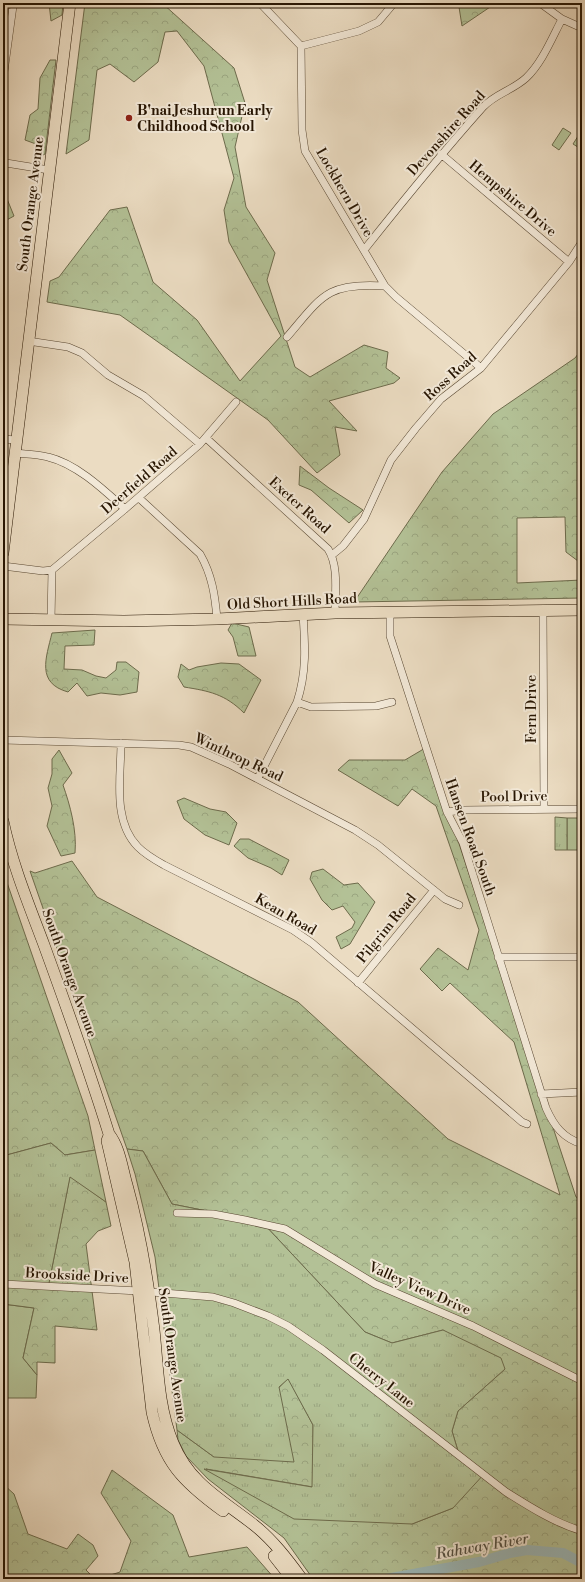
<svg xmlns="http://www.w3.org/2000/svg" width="585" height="1582" viewBox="0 0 585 1582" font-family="'Libre Bodoni',serif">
<defs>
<pattern id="forest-crowns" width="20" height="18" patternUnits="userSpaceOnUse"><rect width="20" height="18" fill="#b3c196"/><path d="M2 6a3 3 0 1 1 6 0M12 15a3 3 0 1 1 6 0" fill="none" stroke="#9aa580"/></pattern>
<pattern id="park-tufts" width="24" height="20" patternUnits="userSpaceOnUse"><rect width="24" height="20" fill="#b3c196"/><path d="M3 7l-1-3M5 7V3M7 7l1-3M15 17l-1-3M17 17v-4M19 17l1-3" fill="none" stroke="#9aa580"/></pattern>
</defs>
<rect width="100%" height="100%" fill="#ebdcc2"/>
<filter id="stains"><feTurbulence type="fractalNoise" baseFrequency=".005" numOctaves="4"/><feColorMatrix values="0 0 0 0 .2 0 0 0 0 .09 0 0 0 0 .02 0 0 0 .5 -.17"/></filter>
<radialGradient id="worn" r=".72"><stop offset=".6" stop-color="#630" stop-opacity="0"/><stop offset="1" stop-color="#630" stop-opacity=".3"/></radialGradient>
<!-- grass -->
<path fill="#b3c196" stroke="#6d6b4c" d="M563,128L571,133L559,150L552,145Z
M582,130V147L581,149L573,144Z
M567,818H582V850H567Z
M3,1304L34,1308L23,1358L37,1375L36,1398H3Z"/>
<!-- forest -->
<path fill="url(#forest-crowns)" stroke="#6d6b4c" d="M49,3H63L62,15L51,21Z
M85,3H162L234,68L245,103L235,147L246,207L275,253L267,280L295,367L310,377L364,345L388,352L386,368L400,378L394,383L329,401L357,431L335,427L340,455L317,473L268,420L120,315L47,302L50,281L59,277L110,210L127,207L153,282L197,320L240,381L281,336L229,242L224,210L234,178L204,66L177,31L165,32L158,62L134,82L110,64L97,70L89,140L66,154Z
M464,3H496L462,26L459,7Z
M50,60H56L45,154L41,156L36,144L25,140L30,115L38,109L40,78Z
M3,189L14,216L3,222Z
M582,349V564L566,552L565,517L517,518V583L582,580V598L354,602L442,472L493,414L575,358Z
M300,466L329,488L363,510L349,523L311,490L299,485Z
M232,623L249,627L256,656H238L233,637L228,630Z
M95,630L94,645L65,646L64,669L82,670L96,676L106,678L116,670L117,662H126L139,672L137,692L120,695L101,693L87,696L77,683L68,692C36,683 46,658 52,633Z
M221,663L239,664L261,680L244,713C225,694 209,691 184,687L178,677L181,664L189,670L197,667Z
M427,747L576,1197L582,1200V1579H313L284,1538L208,1479L186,1456L178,1440L177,1430L214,1457L288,1378L313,1425V1487L206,1469L412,1524L453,1508L458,1451L452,1431L458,1411L505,1369L443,1330L392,1343L365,1332L262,1222L172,1204L143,1151L127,1149L30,871L35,873L72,861L97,897L298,1002L448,1139L560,1195L514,1042L450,983L442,991L420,969L438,948L468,970L479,930L436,806L412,789L398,806L338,770L349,760H405Z
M59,750L72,773L63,785C70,805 77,830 75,853L61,856L47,826L52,806L48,788L52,774V759Z
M184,798L210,809L226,812L237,823L229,845L205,835L184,819L177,801Z
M240,839H249L289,860L282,875L271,868L248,858L234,846Z
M323,869L344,885L358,883L375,902L350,944L341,949L336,937L352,928L355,922L343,906L332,910L322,900L310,879L312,872Z
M3,871L88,1116L95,1150L65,1155L51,1143L3,1156Z
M70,1176L106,1202L111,1226L98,1231L86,1244L97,1330L55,1326V1363L37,1362V1375L23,1358L34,1308L3,1304V1286L48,1288Z
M112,1470L173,1515L189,1557L247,1547L275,1579H98L120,1572L131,1541L101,1493Z
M3,1484L14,1494L28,1534L67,1549L78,1534L93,1545L98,1556L86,1570L95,1579H3Z"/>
<!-- park -->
<path fill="url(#park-tufts)" stroke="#6d6b4c" d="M555,817L567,818V850H555Z
M51,1143L65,1155L95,1150L106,1202L70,1177L48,1288L3,1286V1156Z
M127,1149L143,1151L172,1204L262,1222L365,1332L392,1343L443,1330L501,1358L505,1369L458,1411L452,1431L458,1451L485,1473L453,1508L412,1524L294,1519L204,1469L312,1487L313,1425L288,1379L279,1387L294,1462L214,1457L177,1430L155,1257L135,1174Z"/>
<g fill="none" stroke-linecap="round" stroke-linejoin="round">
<!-- river -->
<path stroke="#9bb9bb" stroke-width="10" d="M386,1579L479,1562L510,1553L527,1550L563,1553L582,1563"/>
<!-- minor casing -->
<g stroke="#584732" stroke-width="8">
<path id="minor" d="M3,3L13,6L3,79
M260,3L301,46L302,130L305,151L385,286
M540,3L562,19L582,28
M301,46L359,31L378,22L394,3
M441,154L569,262
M3,161L6,163L49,170
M364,250C403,201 441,154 483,107C495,94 513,90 526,78C542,63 552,38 562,19
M287,337C322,296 327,282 385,286L396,297L481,368
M28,341L68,347L82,353L108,375L144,396L200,444
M206,438L328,549C339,566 335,593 335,613
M3,439L16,440
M14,453C25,454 38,454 48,457C77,464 104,490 125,509
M139,498L200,554C212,575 215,595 217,619
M332,555L343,546L364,519L391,460L416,428L441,399L481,368L569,262L582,242
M3,566L43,571L52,570L125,509L200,444L236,402
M543,610L544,808
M390,612V636L447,812L463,843L546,1108C554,1126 563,1138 582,1144
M51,620L52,570
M297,702L311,707L376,706L392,702
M3,740L179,745L191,747L229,764L355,830L378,845L445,899L459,905
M121,743C121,776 112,821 138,847C146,855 155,860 164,865L293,930L312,943L522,1122L527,1124
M258,778L297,702C307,672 305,644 303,614
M447,812L464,810L582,809
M498,957H582
M358,983L434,890
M541,1094L582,1092
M177,1213L213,1214L245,1220L285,1229L375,1284L473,1326L582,1381
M3,1284L139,1291L213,1297L234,1303L268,1316L288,1326L323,1350L506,1492C530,1507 555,1523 582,1531"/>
</g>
<!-- primary casing -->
<g stroke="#271502" stroke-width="12">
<path id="primary" d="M3,553L70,3
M3,619L124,621L217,619L335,613L582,610
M3,821C12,864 29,905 44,945C67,1008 89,1070 109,1134C120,1148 122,1168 127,1185C140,1232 148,1281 154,1330C158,1367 158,1407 173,1443C190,1484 221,1499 254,1525C273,1540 288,1560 302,1579
M108,1138L107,1141L135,1262L152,1412C163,1462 183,1482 223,1511
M274,1556L292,1579"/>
</g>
<!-- minor -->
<use href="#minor" stroke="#f2e8d7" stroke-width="7"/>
<!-- primary -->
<use href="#primary" stroke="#ebdcc2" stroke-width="11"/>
</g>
<!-- markers -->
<circle fill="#8f2418" stroke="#f2e8d7" stroke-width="1.5" cx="129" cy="118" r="4"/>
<g text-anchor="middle" stroke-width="4" stroke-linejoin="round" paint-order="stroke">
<!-- poi labels -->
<g font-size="14" font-weight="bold" fill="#271502" stroke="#f2e8d7" text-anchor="start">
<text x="137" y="115">B'nai Jeshurun Early<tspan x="137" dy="16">Childhood School</tspan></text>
</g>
<!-- street labels -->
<g font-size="14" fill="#271502" stroke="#f2e8d7">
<text transform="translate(446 133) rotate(-48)" y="5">Devonshire Road</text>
<text transform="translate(345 192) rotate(60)" y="5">Lockhern Drive</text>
<text transform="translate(513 198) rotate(40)" y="5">Hempshire Drive</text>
<text transform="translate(30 204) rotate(-83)" y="5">South Orange Avenue</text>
<text transform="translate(450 376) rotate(-42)" y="5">Ross Road</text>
<text transform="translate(139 480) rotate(-41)" y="5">Deerfield Road</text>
<text transform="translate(300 505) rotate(42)" y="5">Exeter Road</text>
<text transform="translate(292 601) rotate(-3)" y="5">Old Short Hills Road</text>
<text transform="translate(531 709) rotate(-90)" y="5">Fern Drive</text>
<text transform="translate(239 757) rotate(25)" y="5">Winthrop Road</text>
<text transform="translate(514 796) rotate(-1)" y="5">Pool Drive</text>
<text transform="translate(471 837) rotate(70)" y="5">Hansen Road South</text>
<text transform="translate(286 914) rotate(30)" y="5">Kean Road</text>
<text transform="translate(386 928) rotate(-51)" y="5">Pilgrim Road</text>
<text transform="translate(70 973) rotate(70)" y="5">South Orange Avenue</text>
<text transform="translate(77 1275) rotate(3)" y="5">Brookside Drive</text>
<text transform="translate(420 1288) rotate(24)" y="5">Valley View Drive</text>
<text transform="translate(173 1355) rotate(82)" y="5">South Orange Avenue</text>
<text transform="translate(382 1380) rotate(38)" y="5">Cherry Lane</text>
</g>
<!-- water labels -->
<g font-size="15" font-style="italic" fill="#504e43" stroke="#f2e8d7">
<text transform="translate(482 1546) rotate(-10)" y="5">Rahway River</text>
</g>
</g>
<!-- margin -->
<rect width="585" height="1582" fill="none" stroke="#ebdcc2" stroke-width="16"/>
<rect x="4" y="4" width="577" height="1574" fill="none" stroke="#271502" stroke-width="2"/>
<rect x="8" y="8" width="569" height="1566" fill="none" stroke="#271502"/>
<rect width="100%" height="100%" filter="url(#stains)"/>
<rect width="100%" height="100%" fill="url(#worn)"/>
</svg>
